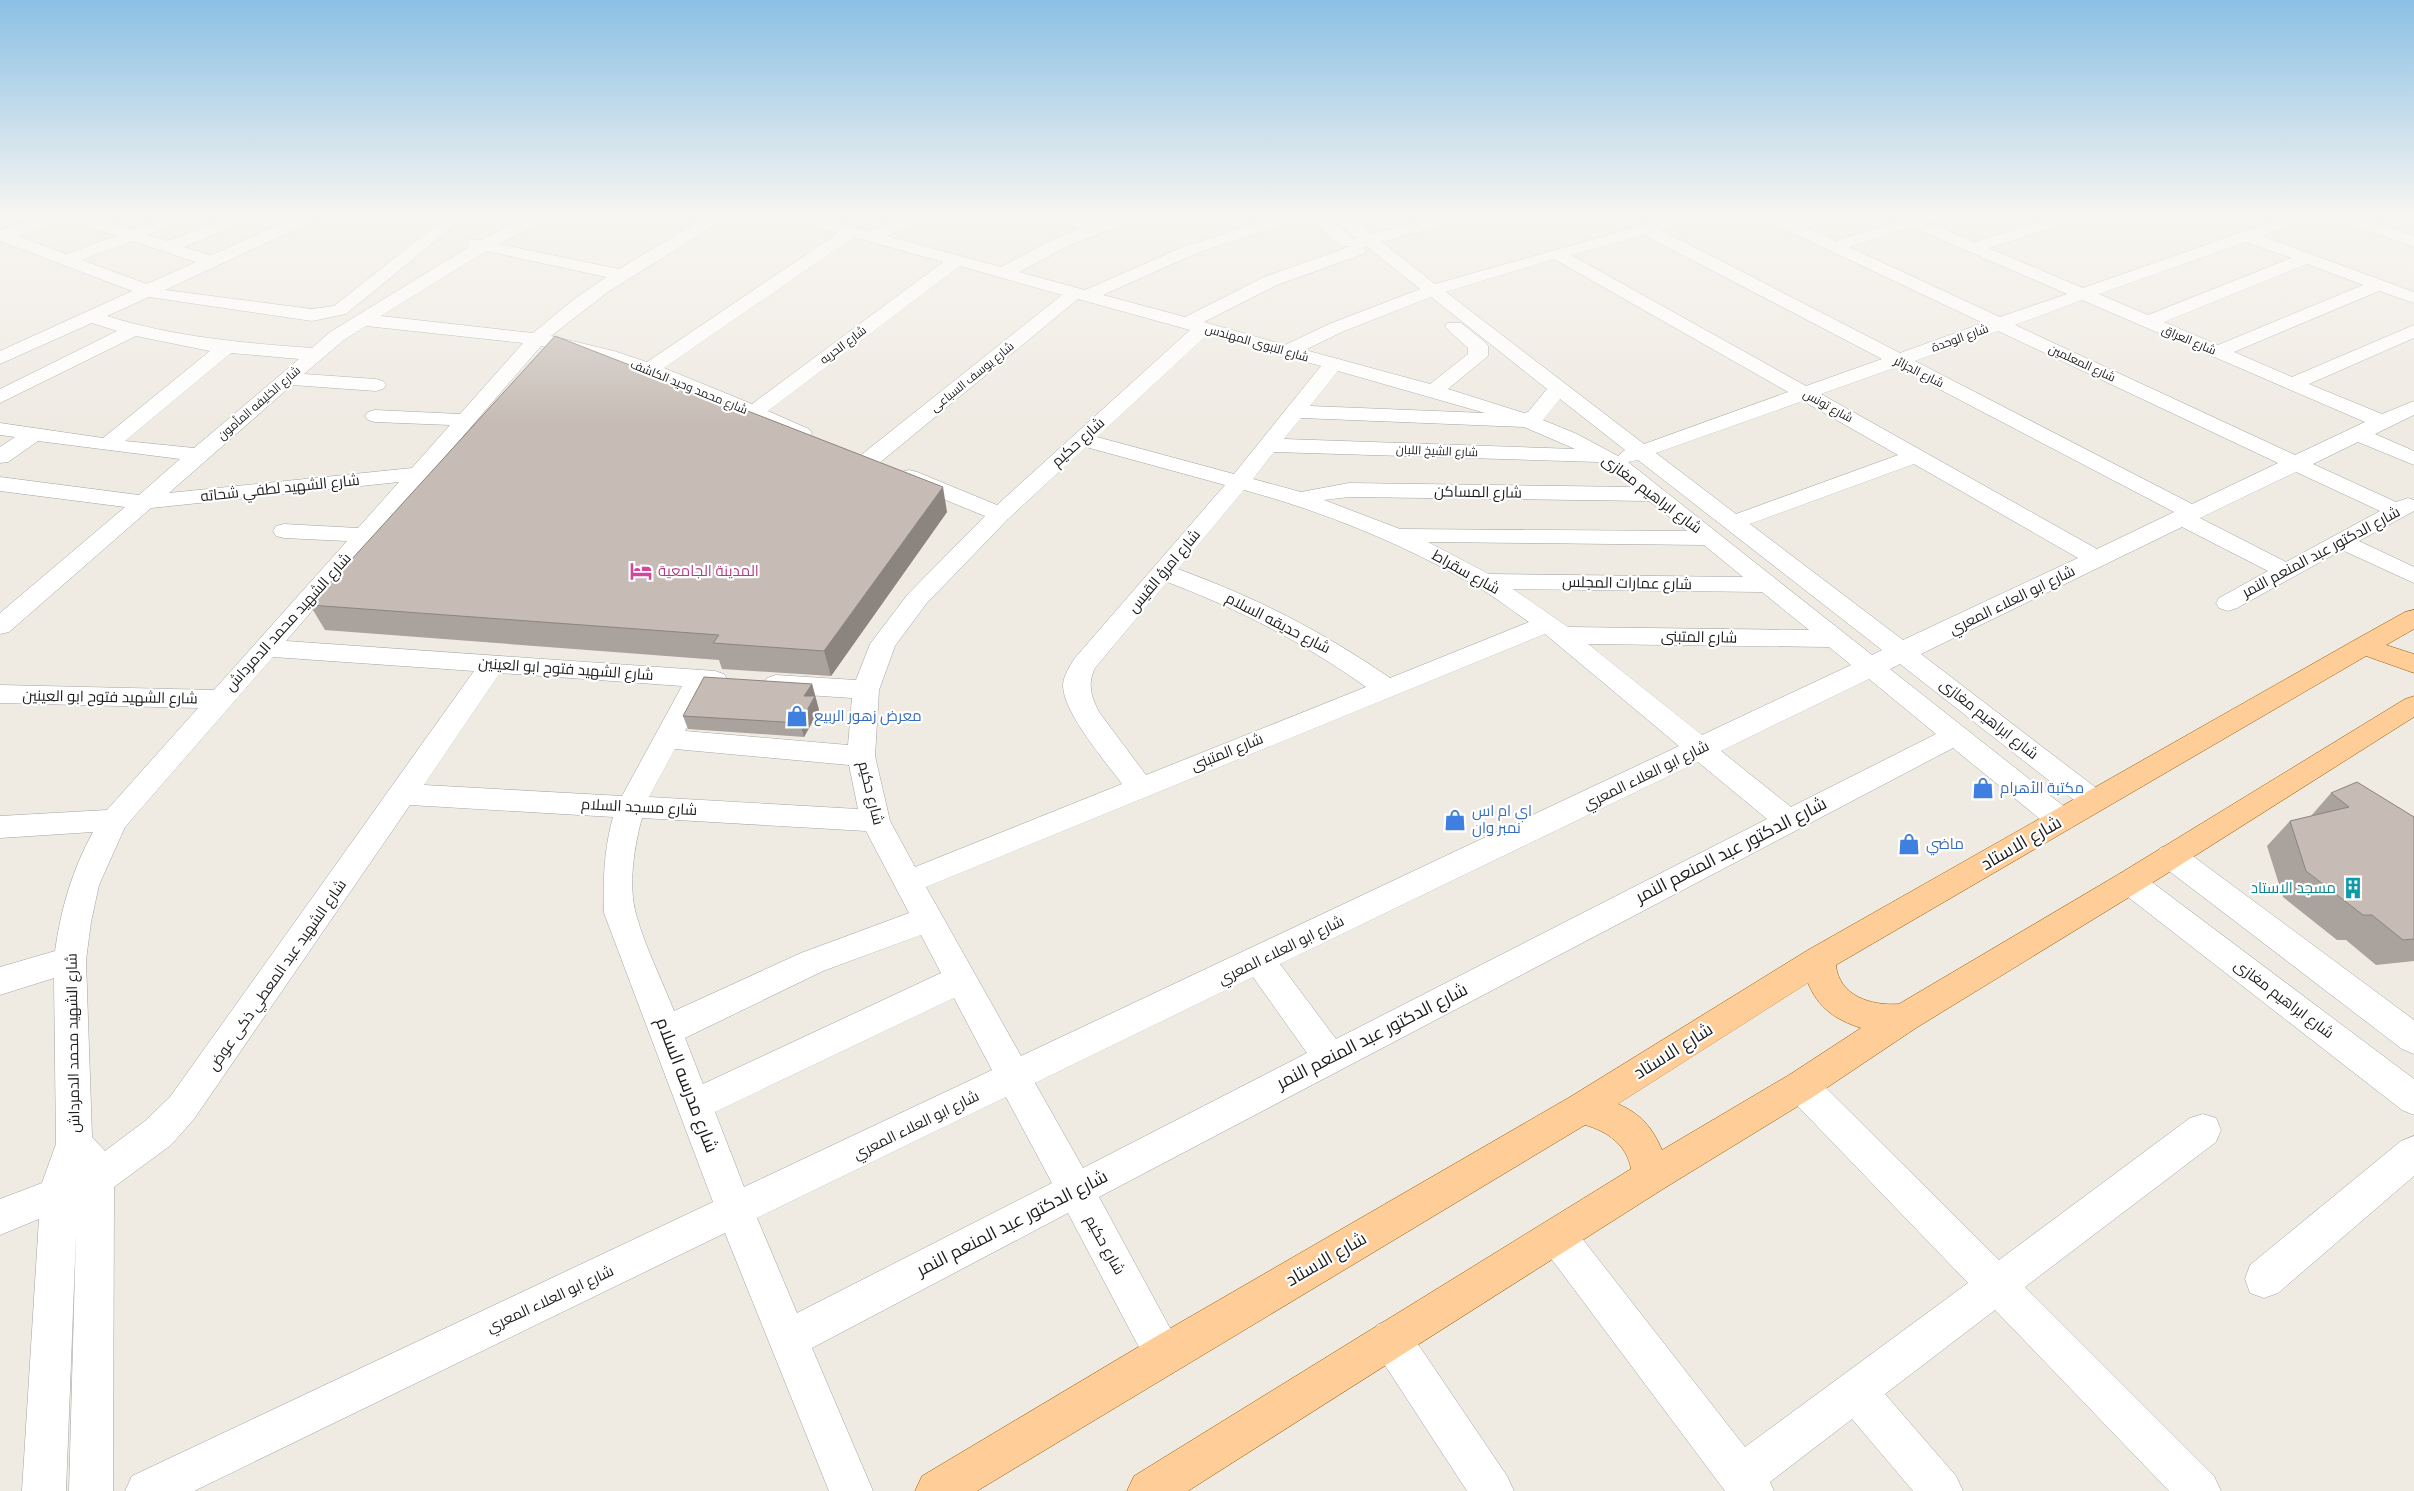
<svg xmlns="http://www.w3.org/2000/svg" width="2414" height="1491" viewBox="0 0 2414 1491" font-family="Overpass,Cairo,sans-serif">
<rect width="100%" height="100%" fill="#efeae2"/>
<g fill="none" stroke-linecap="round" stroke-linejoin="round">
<!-- street casing -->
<g stroke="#a4a4a4" stroke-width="1">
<path id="street" d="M49,215H85L132,230L173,215H195L193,218L148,235L167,241L236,215H248L250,218L248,221L184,247L211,255L301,215H316L317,217L315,220L165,290L312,309L334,306L449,215H467L346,314L312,321L149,297L107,316C174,337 242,343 312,348L330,332L469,247L468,244L470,240H481L530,215H550L548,218L499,244L619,269L709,215H728L726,218L608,292L551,336L614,351L647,362L838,233L786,218L784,215H809L869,231L908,215H929L927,218L887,236L1001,267L1058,237L1080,229L1042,218L1040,215H1065L1096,223L1120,215H1142L1140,218L1070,245L1019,272L1085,290L1185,246L1282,215H1323L1354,239L1356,238L1329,215H1347L1372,234L1446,215H1472L1470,218L1382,242L1435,284L1679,215H1704L1702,218L1661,230L1900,353L1983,323L1761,218L1759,215H1780L1792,221L1812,215H1837L1835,218L1806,227L1835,241L1918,215H1938L1937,219L1928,222L1974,242L2062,215H2086L2084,218L1989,248L2083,288L2290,215H2313L2311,218L2262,236L2414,292V303L2379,291L2234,352L2292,377L2414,325V338L2309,384L2382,414L2414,401V415L2375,434L2414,451V465L2358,442L2313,464L2396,502L2408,498L2414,500V511L2359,541L2414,567V583L2342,550L2237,608L2228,611L2219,608L2216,603L2219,598L2268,571L2182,527L1921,654L2104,794L2108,801L2104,808L2094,812L2084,808L1900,664L1890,669L2071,812L2076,820L2071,828L2061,831L2051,828L1953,748L1099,1197L1184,1354L1178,1368L1164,1374L1150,1368L1068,1213L812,1348L873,1491H829L725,1233L194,1491H125L132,1476L713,1202L604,913C603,879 604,849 613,817L410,805L194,1119L171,1145L114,1187L113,1491H69L76,1234L66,1491H22L39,1219L0,1235V1199L42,1183L56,1144L54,978L0,995V967L55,951C61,909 72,870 93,832L0,838V816L107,810L198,708L0,703V685L214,690L347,541L284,538L276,536L273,531L276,526L284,524L358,528L399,482L151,508L9,632L0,634V613L125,507L0,491V477L139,495L180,459L38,441L8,462L0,463V447L15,437L0,435V423L103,438L210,351L136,336L0,403V389L117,331L92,323L0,364V351L132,291L0,241V230ZM1306,217L1342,246H1351L1264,277L1185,317L1103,295L1197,253ZM67,220L116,236L66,254L18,236ZM1912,227L2067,294L2000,317L1849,247ZM1644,235L1882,359L1806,386L1571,255ZM854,237L943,262L752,404L664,368ZM132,241L196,262L147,284L82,260ZM2246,242L2291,258L2148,315L2099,294ZM1366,246L1420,289L1329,324L1285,345L1204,322L1277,285L1363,254L1366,250L1363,247ZM486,251L606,277L573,300L533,333L381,316ZM1554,259L1788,392L1644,444L1446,292ZM2307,264L2363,285L2218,345L2164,322ZM960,266L1062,295L861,455L858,460L861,465L869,466L877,465L1078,299L1190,330L997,505L917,472L909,470L901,472L898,477L901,482L985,516L908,594L870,644L856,680L776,675L767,678L763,684L767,690L776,693L852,698L848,745L685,731L707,688L724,686L728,680L724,674L715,671L286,641L541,346L576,353L628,369L802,439L809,437L812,433L809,429L768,411ZM1431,297L1547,389L1528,412L1524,413L1448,389L1488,356V346L1485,342L1461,323H1447L1445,327L1468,348V354L1430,384L1305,350L1342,332ZM2082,300L2365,422L2295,455L2015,325ZM366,326L523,343L460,414L375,410L368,412L365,416L368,420L375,422L450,425L412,468L169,493L292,385L376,391L383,389L386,385L383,381L376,379L304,374L344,340ZM1998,331L2278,463L2192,504L1915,361ZM1207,335L1321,366L1234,474L1097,437ZM231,353L299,359L194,448L125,441ZM1897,367L2174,512L2097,549L1821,394ZM1338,371L1485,413L1310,406ZM1560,399L1625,450L1618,456L1577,434L1543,420ZM1803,401L1898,455L1736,514L1656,453ZM1301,418L1524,427L1575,449L1284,439ZM1086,447L1225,485L1075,658C1070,666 1063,676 1063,686C1064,714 1106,762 1122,784L915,867L890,821L875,756L879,690L895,646L926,604L1008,519ZM1274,452L1598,462L1633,487L1349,483L1301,492L1253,479ZM1638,460L1882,650L1872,655L1628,462ZM1914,464L2078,558L1903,640L1750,524ZM2296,472L2380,511L2286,562L2200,518ZM1244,490C1325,512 1403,544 1476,586C1494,596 1511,610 1529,622L1390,678C1320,630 1257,598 1178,569ZM1349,497L1649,501L1687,531L1400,529L1324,500ZM1428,542L1704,545L1743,577L1489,574ZM1167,582C1239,609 1304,643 1366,687L1146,775L1099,712C1091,696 1087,684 1095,668ZM1513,589L1762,592L1809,630L1568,627ZM1545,634L1679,746L1021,1056L926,887ZM1588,644L1829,647L1851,665L1702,735ZM273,657L474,671L170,1097L145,1121L105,1151L92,1137L86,960L91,922L99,885L125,827ZM500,673L682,686L622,796L424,785ZM1869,679L1936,734L1791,807L1721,751ZM675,749L849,765L858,809L649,797ZM1698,762L1767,819L1336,1039L1280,964ZM642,818L866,831L909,913L801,953L674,1011C662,980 645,947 636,914C628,886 634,846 642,818ZM921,935L941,973L703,1084L685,1038L823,971ZM1253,977L1307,1053L1083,1168L1035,1083ZM954,998L992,1070L744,1187L715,1112ZM1006,1097L1052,1183L797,1313L757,1218Z
M2330,215H2353L2414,236V247L2332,218Z
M2171,845L2182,848L2414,1020V1054L2402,1049L2160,864L2156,856L2160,848Z
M2130,870L2141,874L2414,1079V1115L2402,1110L2119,890L2115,882L2119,874Z
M1801,1071L1813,1075L1999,1260L2190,1118L2203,1114L2216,1118L2221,1130L2216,1142L2025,1287L2214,1476L2221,1491H2169L1995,1310L1885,1394L1956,1476L1963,1491H1913L1852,1419L1770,1482L1774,1491H1725L1544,1249L1538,1236L1544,1223L1557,1218L1570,1223L1745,1447L1968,1283L1789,1097L1784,1086L1789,1075Z
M2414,1136V1176L2278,1293L2264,1298L2250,1293L2245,1279L2250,1265L2401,1141Z
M1391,1319L1405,1325L1507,1476L1514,1491H1467L1377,1353L1371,1339L1377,1325Z"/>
</g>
<!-- primary casing -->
<g stroke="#965e00" stroke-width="1">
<path id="primary" d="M2414,610V629L2386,645L2414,654V673L2366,656L1836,965C1839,996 1871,1006 1899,1004L2119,874L2405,699L2414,696V717L2141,890L1916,1028L1813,1097L1663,1189L1188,1491H1127L1134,1476L1631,1169C1627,1145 1607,1131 1585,1125L977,1491H915L922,1476L1150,1340L1570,1097L1808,950L2353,641L2405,612ZM1808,983C1818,1008 1836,1020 1861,1028L1789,1075L1662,1150C1653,1128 1640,1113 1618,1104Z"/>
</g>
<!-- street -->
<use href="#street" fill="#fff" fill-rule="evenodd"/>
<!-- primary -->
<use href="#primary" fill="#ffcd97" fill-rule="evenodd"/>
</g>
<!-- wall -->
<path fill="#aaa29c" d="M947,512L831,676L722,669L719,660L325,630L310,605Z
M812,684L819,710L804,737L688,729L683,716Z
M2331,793L2414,817V961L2376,965L2346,940H2337L2283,897L2267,846L2290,821L2311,816Z"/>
<!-- shaded-wall -->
<path fill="#8b847f" d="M943,487L947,512L831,676L824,651Z
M812,684L819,710L804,737L800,723L804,696Z"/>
<!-- building -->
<path fill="#c6bcb5" stroke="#8b847f" d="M555,336L943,487L824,651L713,643L719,635L310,605Z
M704,677L812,684L804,696H815L800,723L683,716Z
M2357,782L2414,817V939L2403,940L2372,915H2363L2306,871L2290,821L2349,807L2331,793Z"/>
<!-- sky -->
<linearGradient id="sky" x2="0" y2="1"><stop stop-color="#8bc0e4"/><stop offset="0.51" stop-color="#f8f6f2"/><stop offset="1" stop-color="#f8f6f2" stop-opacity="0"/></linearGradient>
<rect width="2414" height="423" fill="url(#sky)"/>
<!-- icons -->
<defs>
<g id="hotel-bare" transform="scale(1.725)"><path d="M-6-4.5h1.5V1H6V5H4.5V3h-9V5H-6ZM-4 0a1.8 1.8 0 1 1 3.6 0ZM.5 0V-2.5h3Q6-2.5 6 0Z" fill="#d1479c" stroke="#fff" stroke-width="2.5" paint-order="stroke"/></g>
<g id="shop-bare" transform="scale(1.725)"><path d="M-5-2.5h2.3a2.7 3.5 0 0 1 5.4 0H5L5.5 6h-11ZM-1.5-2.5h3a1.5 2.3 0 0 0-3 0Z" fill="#3f7fe0" stroke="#fff" stroke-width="2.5" paint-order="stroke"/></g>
<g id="building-bare" transform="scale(1.725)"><path d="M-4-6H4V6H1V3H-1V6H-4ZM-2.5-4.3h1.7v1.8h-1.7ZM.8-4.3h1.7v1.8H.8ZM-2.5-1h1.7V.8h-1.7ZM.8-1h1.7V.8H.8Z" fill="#0f9aa8" stroke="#fff" stroke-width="2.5" paint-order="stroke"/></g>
</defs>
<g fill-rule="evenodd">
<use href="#hotel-bare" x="641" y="571"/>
<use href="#shop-bare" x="797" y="716"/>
<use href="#shop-bare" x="1983" y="788"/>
<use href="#shop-bare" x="1455" y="820"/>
<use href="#shop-bare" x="1909" y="844"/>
<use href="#building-bare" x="2353" y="888"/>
</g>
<g text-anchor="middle" stroke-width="4.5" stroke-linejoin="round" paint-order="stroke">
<!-- far-street labels -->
<g font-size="12" fill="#1d1d1d" stroke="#fff">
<text transform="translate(1960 338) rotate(-20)" y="4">شارع الوحدة</text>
<text transform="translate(2189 340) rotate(23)" y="4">شارع العراق</text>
<text transform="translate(1257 343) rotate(16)" y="4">شارع النبوى المهندس</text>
<text transform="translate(843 345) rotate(-37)" y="4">شارع الحريه</text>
<text transform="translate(2082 363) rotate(25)" y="4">شارع المعلمين</text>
<text transform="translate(1919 372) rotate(27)" y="4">شارع الجزائر</text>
<text transform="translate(972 377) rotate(-39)" y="4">شارع يوسف السباعى</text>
<text transform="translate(689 387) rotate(22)" y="4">شارع محمد وحيد الكاشف</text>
<text transform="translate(259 403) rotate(-41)" y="4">شارع الخليفه المأمون</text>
<text transform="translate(1828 406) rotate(29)" y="4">شارع تونس</text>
<text transform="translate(1437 451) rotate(2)" y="4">شارع الشيخ اللبان</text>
</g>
<!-- street labels -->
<g font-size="15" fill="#1d1d1d" stroke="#fff">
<text transform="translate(1078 442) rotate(-42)" y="5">شارع حكيم</text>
<text transform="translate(280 488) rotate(-6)" y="5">شارع الشهيد لطفي شحاته</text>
<text transform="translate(1478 492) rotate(1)" y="5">شارع المساكن</text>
<text transform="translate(1652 494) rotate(37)" y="5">شارع ابراهيم مغازى</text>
<text transform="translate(2321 552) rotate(-28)" y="5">شارع الدكتور عبد المنعم النمر</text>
<text transform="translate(1164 571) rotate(-50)" y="5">شارع امرؤ القيس</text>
<text transform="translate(1466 572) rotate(29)" y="5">شارع سقراط</text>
<text transform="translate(1627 583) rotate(1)" y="5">شارع عمارات المجلس</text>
<text transform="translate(2012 600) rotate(-26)" y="5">شارع ابو العلاء المعري</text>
<text transform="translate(288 622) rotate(-48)" y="5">شارع الشهيد محمد الدمرداش</text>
<text transform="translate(1278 623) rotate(27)" y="5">شارع حديقه السلام</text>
<text transform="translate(1699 637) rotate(1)" y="5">شارع المتبنى</text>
<text transform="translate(566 669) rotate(4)" y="5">شارع الشهيد فتوح ابو العينين</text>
<text transform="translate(110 697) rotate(1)" y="5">شارع الشهيد فتوح ابو العينين</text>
<text transform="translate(1989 719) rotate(38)" y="5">شارع ابراهيم مغازى</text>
<text transform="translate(1227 752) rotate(-22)" y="5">شارع المتبنى</text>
<text transform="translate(1646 775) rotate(-26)" y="5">شارع ابو العلاء المعري</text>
<text transform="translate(871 793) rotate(76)" y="5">شارع حكيم</text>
<text transform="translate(639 807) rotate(3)" y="5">شارع مسجد السلام</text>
<text transform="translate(1281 950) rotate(-26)" y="5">شارع ابو العلاء المعري</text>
<text transform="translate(277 975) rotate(-55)" y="5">شارع الشهيد عبد المعطي ذكى عوض</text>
<text transform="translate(2284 999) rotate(37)" y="5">شارع ابراهيم مغازى</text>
<text transform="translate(73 1043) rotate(-91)" y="5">شارع الشهيد محمد الدمرداش</text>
<text transform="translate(916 1125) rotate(-26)" y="5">شارع ابو العلاء المعري</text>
<text transform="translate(1105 1245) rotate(61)" y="5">شارع حكيم</text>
<text transform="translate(550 1299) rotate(-25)" y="5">شارع ابو العلاء المعري</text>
</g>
<!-- hotel labels -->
<g font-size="15" fill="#b23c85" stroke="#fff" text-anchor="start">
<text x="658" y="576">المدينة الجامعية</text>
</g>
<!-- shop labels -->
<g font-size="15" fill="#366cbe" stroke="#fff" text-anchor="start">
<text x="814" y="721">معرض زهور الربيع</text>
<text x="2000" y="793">مكتبة الأهرام</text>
<text x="1472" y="816">اي ام اس<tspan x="1472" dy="17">نمبر وان</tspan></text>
<text x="1926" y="849">ماضي</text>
</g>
<!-- culture labels -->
<g font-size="15" fill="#0d838f" stroke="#fff" text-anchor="end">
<text x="2336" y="893">مسجد الاستاد</text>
</g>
<!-- near-street labels -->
<g font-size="18" fill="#1d1d1d" stroke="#fff">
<text transform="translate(2021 843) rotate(-30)" y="6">شارع الاستاد</text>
<text transform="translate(1731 850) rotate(-27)" y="6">شارع الدكتور عبد المنعم النمر</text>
<text transform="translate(1372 1036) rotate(-27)" y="6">شارع الدكتور عبد المنعم النمر</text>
<text transform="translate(1673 1051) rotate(-32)" y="6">شارع الاستاد</text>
<text transform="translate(687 1085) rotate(69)" y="6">شارع مدرسه السلام</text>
<text transform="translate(1012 1223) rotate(-27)" y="6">شارع الدكتور عبد المنعم النمر</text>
<text transform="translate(1326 1259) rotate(-30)" y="6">شارع الاستاد</text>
</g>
</g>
</svg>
